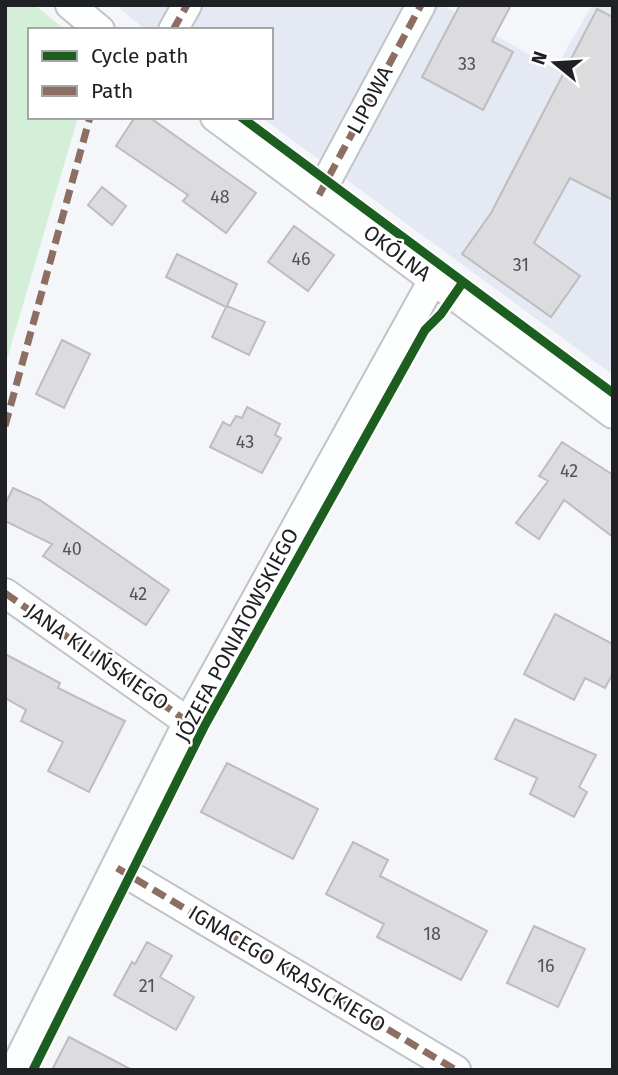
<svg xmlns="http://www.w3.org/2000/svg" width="618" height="1075" viewBox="0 0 618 1075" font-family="'Fira Sans',sans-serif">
<rect width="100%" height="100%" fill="#f4f6fa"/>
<!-- built -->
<path fill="#e4e9f3" d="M116,5H442L555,69L592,5H613V375L261,117H271V30H146Z"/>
<!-- garden -->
<path fill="#d4efd8" d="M5,5H35L65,30H30V117H78L5,366Z"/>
<!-- building -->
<path fill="#dcdcdf" stroke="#bdbdc0" stroke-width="2" d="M460,5H511L492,41L513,52L483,110L422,77Z
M597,9L613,17V200L570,178L534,243L580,276L551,317L462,254L491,213Z
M135,117H149L256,193L226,233L183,201L188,195L116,146Z
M102,187L126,206L112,225L88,205Z
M294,226L334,255L308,291L268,262Z
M177,254L237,284L227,306L265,322L249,355L212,337L226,307L166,277Z
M62,340L90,354L64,408L36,394Z
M247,407L280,424L275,435L281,438L262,473L210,447L223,422L230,426L236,416L242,418Z
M562,442L613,475V537L564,500L539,539L516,523L548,481L539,476Z
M13,488L40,500L169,590L146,625L43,556L52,544L5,521V505Z
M555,614L613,644V673L605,688L585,678L574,700L524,674Z
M5,654L60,683L58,688L125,721L89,792L48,771L63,742L21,721L26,710L5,698Z
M515,719L596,755L579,787L587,792L574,817L530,794L537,778L495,759Z
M227,763L318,809L293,859L201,812Z
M353,842L388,860L380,876L487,931L461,980L377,937L384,924L326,894Z
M534,926L585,949L558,1007L507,983Z
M147,942L172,956L160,977L194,997L176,1030L114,995L132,962L135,964Z
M69,1037L132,1070H52Z"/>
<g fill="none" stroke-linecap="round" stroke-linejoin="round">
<!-- street casing -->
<g stroke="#c2c3c7" stroke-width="32">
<path id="street" d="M70,5L100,30
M173,30L187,5
M215,117L613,414
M319,195L421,5
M5,593L188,722
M117,868L456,1070
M14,1070L188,722L433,280"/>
</g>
<!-- street -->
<use href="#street" stroke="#fdfefe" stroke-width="28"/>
<!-- quiet -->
<path stroke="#8d6e63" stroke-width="7" stroke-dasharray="14 7" stroke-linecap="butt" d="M173,30L187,5
M319,195L421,5
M5,426L90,117
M5,593L188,722
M117,868L456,1070"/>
<!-- cycleway casing -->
<g stroke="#fff" stroke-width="13">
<path id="cycleway" d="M241,117L613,393
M33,1070L205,725L425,330L441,314L463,282"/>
</g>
<!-- cycleway -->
<use href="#cycleway" stroke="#1b5e20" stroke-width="9"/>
</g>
<g text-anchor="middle" stroke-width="5" stroke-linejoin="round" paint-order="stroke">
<!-- number labels -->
<g font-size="18" fill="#525356">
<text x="467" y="70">33</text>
<text x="220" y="203">48</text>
<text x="301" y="265">46</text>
<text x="521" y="271">31</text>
<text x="245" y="448">43</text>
<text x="569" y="477">42</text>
<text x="72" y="555">40</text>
<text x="138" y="600">42</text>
<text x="432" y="940">18</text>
<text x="546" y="972">16</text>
<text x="147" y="992">21</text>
</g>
<!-- street labels -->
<g font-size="21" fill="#202124" stroke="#fff">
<text transform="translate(370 100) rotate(-62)" y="7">LIPOWA</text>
<text transform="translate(397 253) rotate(37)" y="7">OKÓLNA</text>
<text transform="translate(237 635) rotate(-62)" y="7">JÓZEFA PONIATOWSKIEGO</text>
<text transform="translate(97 657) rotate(35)" y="7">JANA KILIŃSKIEGO</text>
<text transform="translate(287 969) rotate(31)" y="7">IGNACEGO KRASICKIEGO</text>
</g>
</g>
<!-- border -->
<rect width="618" height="1075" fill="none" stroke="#202124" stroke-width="14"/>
<!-- legend -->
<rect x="28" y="28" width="245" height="91" fill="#ffffff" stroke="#a6a6a7" stroke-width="2"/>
<rect x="42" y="51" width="35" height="10" fill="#1b5e20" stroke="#a6a6a7" stroke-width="2"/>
<text x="91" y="63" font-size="21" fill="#202124">Cycle path</text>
<rect x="42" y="86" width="35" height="10" fill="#8d6e63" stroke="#a6a6a7" stroke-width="2"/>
<text x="91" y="98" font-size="21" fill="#202124">Path</text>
<!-- north arrow -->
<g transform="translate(555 63) rotate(288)" stroke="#ffffff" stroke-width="5" paint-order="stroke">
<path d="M0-5L12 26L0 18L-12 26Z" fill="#202124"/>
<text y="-10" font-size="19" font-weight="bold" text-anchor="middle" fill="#202124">N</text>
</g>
</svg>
